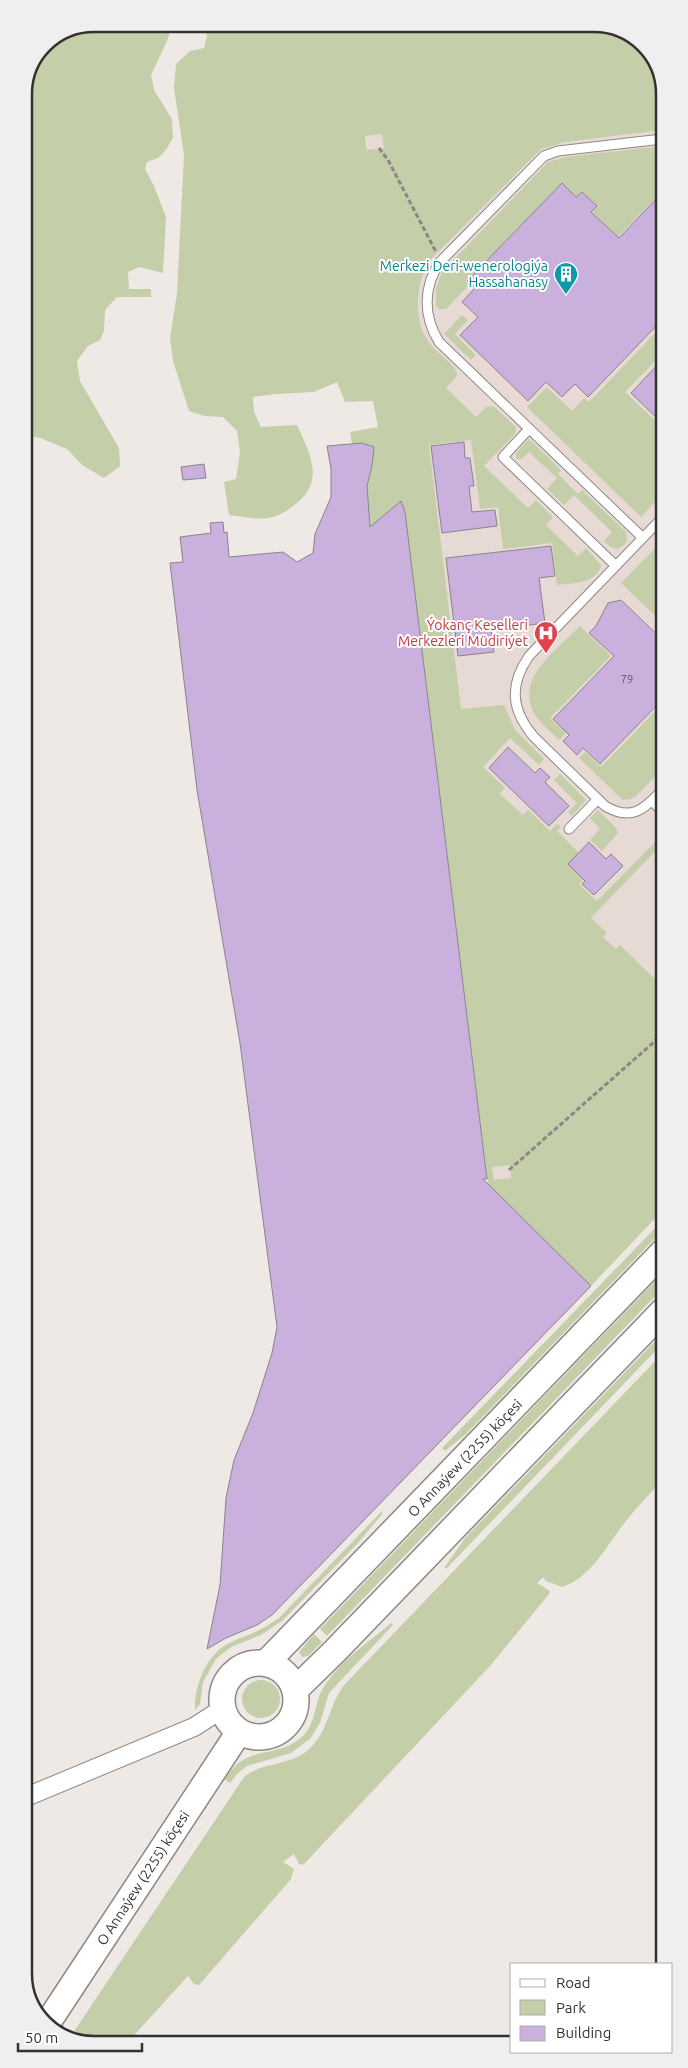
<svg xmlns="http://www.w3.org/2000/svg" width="688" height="2068" viewBox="0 0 688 2068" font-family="Ubuntu,sans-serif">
<rect width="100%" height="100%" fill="#efe9e6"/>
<!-- built -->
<path fill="#e7dad4" d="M662,92L663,1191L588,1269L494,1180L365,128Z"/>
<!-- green -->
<path fill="#c4cea9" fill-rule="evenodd" d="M95,24H173L167,41L151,75L154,90L172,119L173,138L166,150L158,158L147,162L145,169L154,186L166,217L163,273L139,267L128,272L129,289H151V297H117L105,310L104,331L100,340L88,346L77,361L80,381L119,448L120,466L104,478L82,465L67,449L40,438L24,435V90L45,44Z
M201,24H598L640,41L662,77V130L565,142L541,149L431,259C416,281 412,318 428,341C436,353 450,360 457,372V376L446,388L476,417L486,407L493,406L516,427L515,434L484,466L528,508L536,500L553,517L546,525L578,556L586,548L601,565C597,584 573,583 557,585L552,543L503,549L498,507L480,509L471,440L429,445L461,709L504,705L515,730L544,759L539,765L510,738L483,767L505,788L500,794L523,815L528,810L550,831L557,824L561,827L557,831L579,853L568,864L583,880L579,884L597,901L663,834V843L591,918L607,933L603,937L616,949L620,945L663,987V1210L591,1286L488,1184L405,512L372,554L367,486L372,466L374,447L362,443L352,444L350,432L378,427L373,401L345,402L337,382L314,392L276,394L253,397L254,412L261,427L297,425C309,452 325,479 298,502C289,510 280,516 268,518C256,520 241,516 229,515L224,482L236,479L240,452L237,431L223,417L204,416L189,411L173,361L170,338L177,293L184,155L174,88L176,64L190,51L204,48L207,36ZM382,134L384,148L367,150L365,136ZM510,1165L511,1178L494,1180L492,1167Z
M662,146V192L618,237L592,212L597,206L582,191L576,196L562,183L466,281L469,285L446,309H440L436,306V288L442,272L548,162L566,157Z
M462,315L468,320L455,334L476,355L471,360L444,334Z
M662,326V354L625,392L662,427V495L641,517L527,407L547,387L572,411L584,398L589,402Z
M529,439L561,470L558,474L578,494L582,490L626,532L627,541C619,552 613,550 604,541L612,532L574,495L564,505L547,489L557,478L529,452L522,459H516V453Z
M662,541L663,623L621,583Z
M580,626L611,656L550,718L566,733L559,740C551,732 541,724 535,715C513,679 558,649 580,626Z
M656,710L660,714L663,711V769L636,796L631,799L623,800L579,758L585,752L601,767Z
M560,774L586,800L572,816L568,812L577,803L554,780Z
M598,810L615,827L618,833L602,851L590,840L600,829L590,818Z
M663,1220V1230L466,1434L445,1451L442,1448Z
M663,1273V1288L327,1636L320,1629Z
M663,1333V1343L446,1569L444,1568L466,1537Z
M663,1353L664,1479C650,1493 637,1507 625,1522C607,1545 591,1578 562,1587L546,1581L543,1577L537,1583L550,1591L549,1594L490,1666L305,1863L302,1865L299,1864L294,1854L283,1862L294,1869L291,1879L199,1985L194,1984L188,1976L126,2044H90L71,2036L244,1777C262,1762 288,1766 307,1751C329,1733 328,1705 345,1684Z
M381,1512L383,1513L358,1543L282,1621L261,1635L231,1647L216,1659L203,1682L200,1704L195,1710C194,1685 207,1654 229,1643C239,1638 249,1635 259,1630C266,1627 272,1622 279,1618Z
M391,1623L393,1625L329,1693L320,1723L310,1739L291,1753L247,1766L237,1774L230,1783L224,1779C230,1772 235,1764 243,1760C264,1748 282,1755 303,1736C316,1723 314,1705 322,1690C338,1662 368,1643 391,1623Z
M314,1634L322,1642L308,1656L302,1657L299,1652Z
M242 1699a19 19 0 1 1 38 0a19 19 0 1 1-38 0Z"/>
<!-- building -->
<path fill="#cab0dc" stroke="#88858a" d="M562,183L576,197L582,192L597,206L591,212L619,238L662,193V320L588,397L575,384L562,397L546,382L528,401L460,335L478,317L462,302L475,288L467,281Z
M662,360V423L631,393Z
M464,442L465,458H470L474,486H469L472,512L495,510L497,526L442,533L431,446Z
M362,443L374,447L372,466L367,486L370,527L401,501L405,512L487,1179H483L591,1286L272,1615L257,1625L226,1638L207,1649L220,1585L226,1498L234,1460L253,1413L272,1353L277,1327L240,1043L197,790L170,563L183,562L180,537L211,533L210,523L223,522L224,533L227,532L229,557L283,552L297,562L313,553L315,534L331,497V469L327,446Z
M204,464L206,478L183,480L181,467Z
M551,546L555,576L539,578L545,623L491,630L494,652L458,656L446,558Z
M621,600L663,640V699L600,764L583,748L577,755L563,741L569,735L553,719L614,656L589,633L596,626L608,603Z
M508,747L535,773L540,768L550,777L545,782L569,806L549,826L489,768Z
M589,842L606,859L611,854L623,866L594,895L582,884L585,881L568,864Z"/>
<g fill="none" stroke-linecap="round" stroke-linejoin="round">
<!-- service casing -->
<g stroke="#8e8885" stroke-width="11">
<path id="service" d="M529,429L503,457L616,566
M662,518L529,656C509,685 511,710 534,737L605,806C632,822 644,809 663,789
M643,538L439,342C423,316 423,287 440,262L544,156L558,151L662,139
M652,801L663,812
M569,829L598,799"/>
</g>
<!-- minor casing -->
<g stroke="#8e8885" stroke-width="20">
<path id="minor" d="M26,1797L194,1727L222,1709"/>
</g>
<!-- secondary casing -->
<g stroke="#8e8885" stroke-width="28">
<path id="secondary" d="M222 1700a37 37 0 1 1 74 0a37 37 0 1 1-74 0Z
M266,1663L663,1252
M295,1690L335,1651L663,1311
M47,2024L239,1732"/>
</g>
<!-- path -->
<path stroke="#8a8684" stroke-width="3" stroke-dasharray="5 2.5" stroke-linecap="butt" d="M379,148L388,160L436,252
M509,1170L663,1034"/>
<!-- service -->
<use href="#service" stroke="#fff" stroke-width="9"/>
<!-- minor -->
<use href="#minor" stroke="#fff" stroke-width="18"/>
<!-- secondary -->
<use href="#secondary" stroke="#fff" stroke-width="25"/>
</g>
<!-- icons -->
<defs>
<g id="building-pin" transform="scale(1.25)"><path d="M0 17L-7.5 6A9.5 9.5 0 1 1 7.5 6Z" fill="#0f9aa8" stroke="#fff"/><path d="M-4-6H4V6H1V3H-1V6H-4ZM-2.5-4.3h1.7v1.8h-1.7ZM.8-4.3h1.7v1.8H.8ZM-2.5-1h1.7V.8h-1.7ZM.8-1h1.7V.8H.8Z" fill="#fff"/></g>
<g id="hospital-pin" transform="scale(1.25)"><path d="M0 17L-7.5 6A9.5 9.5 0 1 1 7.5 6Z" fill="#e0444e" stroke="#fff"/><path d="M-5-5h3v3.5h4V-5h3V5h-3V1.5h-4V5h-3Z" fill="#fff"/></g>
</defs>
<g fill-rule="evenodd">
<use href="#building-pin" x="566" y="274"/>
<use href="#hospital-pin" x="546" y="633"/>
</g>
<g text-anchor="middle" stroke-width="4" stroke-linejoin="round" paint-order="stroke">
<!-- number labels -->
<g font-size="11" fill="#5a525c">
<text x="627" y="683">79</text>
</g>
<!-- culture labels -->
<g font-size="14" fill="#0d838f" stroke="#fff" text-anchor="end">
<text x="548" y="271">Merkezi Deri-wenerologiýa<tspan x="548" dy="16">Hassahanasy</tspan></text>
</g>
<!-- health labels -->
<g font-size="14" fill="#be3a42" stroke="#fff" text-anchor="end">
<text x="528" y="630">Ýokanç Keselleri<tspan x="528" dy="16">Merkezleri Müdiriýet</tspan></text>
</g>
<!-- street labels -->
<g font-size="14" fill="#343231" stroke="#fff">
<text transform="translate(465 1458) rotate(-46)" y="5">O Annaýew (2255) köçesi</text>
<text transform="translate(143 1878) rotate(-57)" y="5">O Annaýew (2255) köçesi</text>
</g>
</g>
<!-- crop -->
<path d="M0 0H688V2068H0ZM94 32H594A62 62 0 0 1 656 94V1974A62 62 0 0 1 594 2036H94A62 62 0 0 1 32 1974V94A62 62 0 0 1 94 32Z" fill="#efefef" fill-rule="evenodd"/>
<path fill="none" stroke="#343231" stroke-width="2.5" d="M94 32H594A62 62 0 0 1 656 94V1974A62 62 0 0 1 594 2036H94A62 62 0 0 1 32 1974V94A62 62 0 0 1 94 32Z"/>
<!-- legend -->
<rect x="510" y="1963" width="162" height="90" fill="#ffffff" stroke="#aeadad"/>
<rect x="520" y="1979" width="25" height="8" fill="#ffffff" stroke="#aeadad"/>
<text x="556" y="1988" font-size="15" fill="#343231">Road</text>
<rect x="520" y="2000" width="25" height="15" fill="#c4cea9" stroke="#aeadad"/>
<text x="556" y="2013" font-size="15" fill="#343231">Park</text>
<rect x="520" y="2026" width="25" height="15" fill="#cab0dc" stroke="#aeadad"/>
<text x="556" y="2038" font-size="15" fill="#343231">Building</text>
<!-- scale -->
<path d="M18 2043v8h124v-8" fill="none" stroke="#343231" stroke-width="2.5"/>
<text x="25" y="2043" font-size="15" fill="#343231" stroke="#ffffff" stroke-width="4" paint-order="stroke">50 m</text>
</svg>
